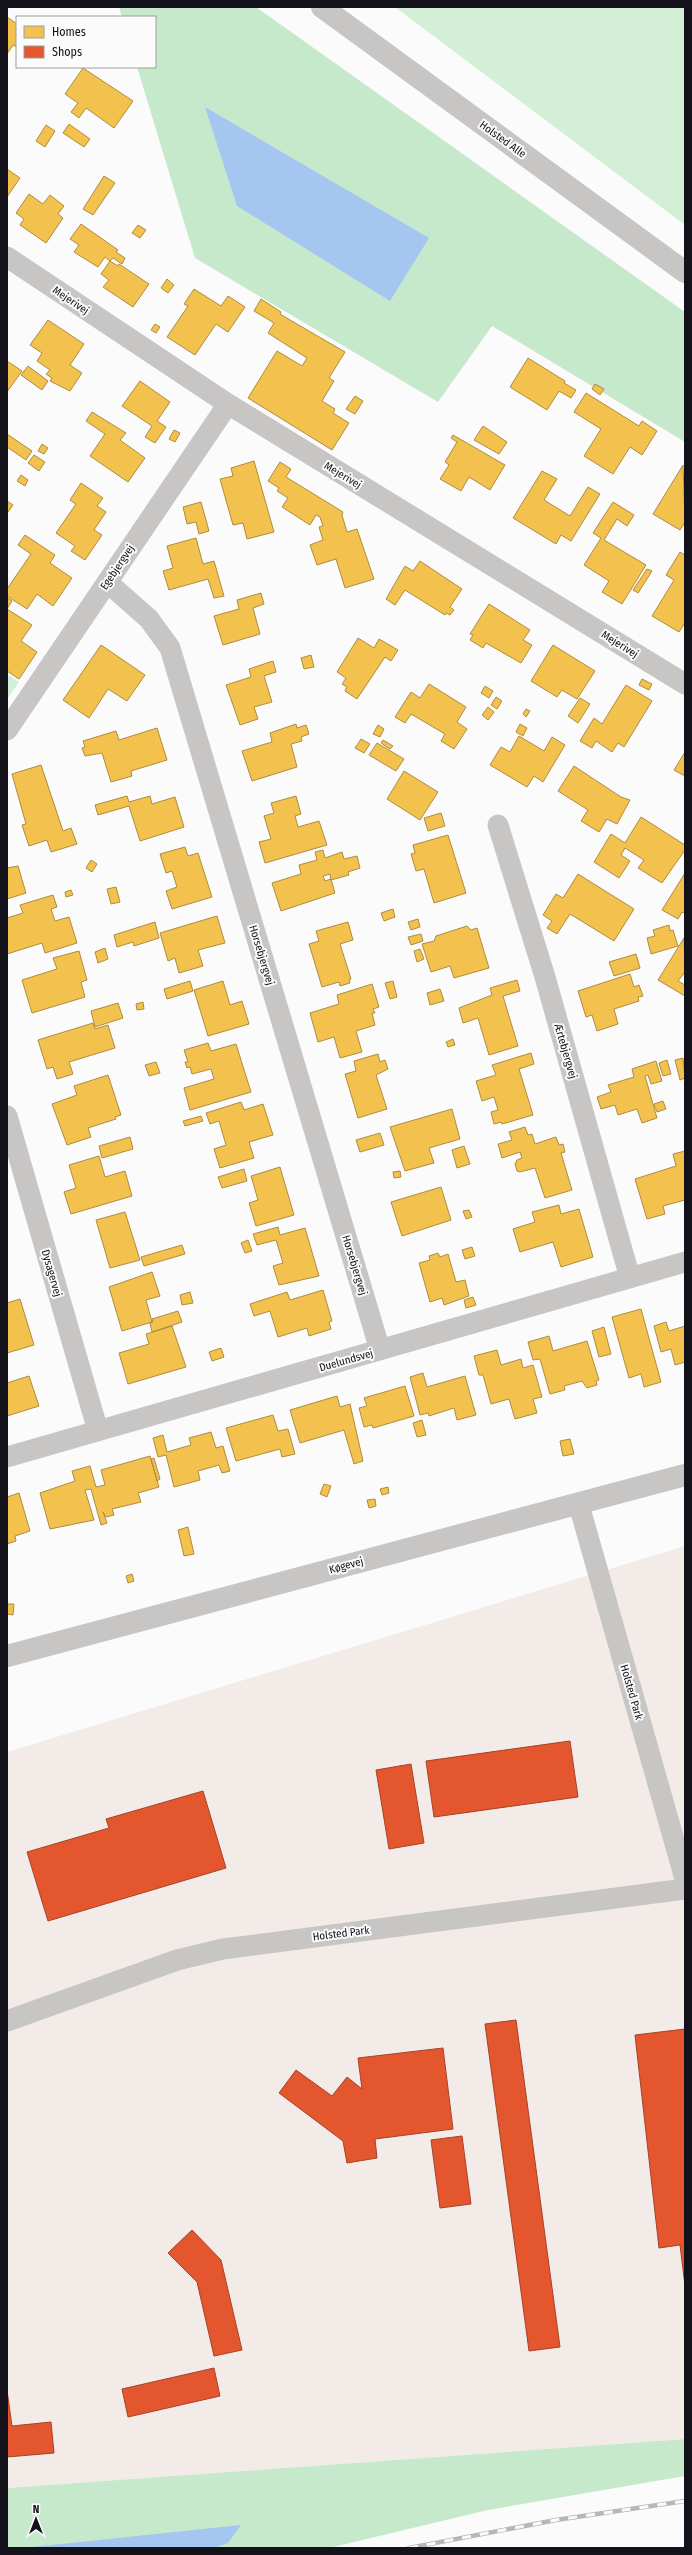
<svg xmlns="http://www.w3.org/2000/svg" width="692" height="2555" viewBox="0 0 692 2555" font-family="'Fira Sans Condensed',sans-serif">
<rect width="100%" height="100%" fill="#fbfbfb"/>
<!-- commercial -->
<path fill="#f3ebe7" d="M685,1546V2439L7,2488V1752Z"/>
<!-- green -->
<path fill="#d3efd6" d="M395,7H685V225Z
M7,674L19,682L7,699Z"/>
<!-- forest -->
<path fill="#c7e9cb" d="M119,7H256L685,312V442L492,326L438,402L195,258L137,67H155V17H122Z
M685,2439V2476L488,2510L329,2548H7V2488Z"/>
<!-- water -->
<path fill="#a4c6f0" d="M205,107L429,238L390,301L237,206Z
M241,2525L228,2543L213,2548H23Z"/>
<!-- homes -->
<path fill="#f2c14e" stroke="#af8c3e" d="M7,17L17,24V47L13,45L7,54Z
M83,68L133,101L114,128L86,108L79,118L71,112L78,103L65,94Z
M69,124L90,139L84,147L63,133Z
M46,125L55,131L45,147L36,141Z
M7,169L20,178L7,197Z
M104,176L115,183L93,215L83,209Z
M29,194L43,204L50,195L64,206L58,214L63,218L46,243L20,225L24,219L16,213Z
M81,224L118,250L116,252L125,258L122,264L113,258L110,261L105,257L98,267L74,252L79,245L70,239Z
M138,225L146,230L140,238L132,233Z
M110,261L118,266L119,264L149,284L133,307L103,287L109,280L101,274Z
M167,279L174,285L168,293L161,288Z
M194,289L221,306L228,296L245,307L228,332L216,324L195,355L167,337L188,306L184,304Z
M261,299L281,312L280,314L290,320L345,352L329,378L334,381L322,401L335,409L333,413L349,423L332,450L248,398L277,351L302,366L307,358L268,333L274,323L254,311Z
M48,320L84,344L70,365L82,373L70,391L50,381L52,378L46,374L50,370L37,361L42,353L30,345Z
M155,324L160,327L156,333L151,330Z
M528,358L565,381L564,383L576,390L571,398L559,391L547,410L510,387Z
M7,361L22,371L7,392Z
M28,366L48,381L42,390L21,375Z
M140,381L170,402L157,421L166,427L155,443L145,437L152,426L122,406Z
M595,384L604,389L600,395L592,389Z
M586,393L639,426L642,421L657,431L642,455L630,447L613,474L584,456L601,429L574,412Z
M355,396L363,401L355,414L346,409Z
M92,412L126,433L120,440L145,458L128,482L90,456L105,434L86,421Z
M483,426L507,442L499,454L474,440Z
M174,430L180,433L175,442L169,439Z
M7,434L32,451L26,460L7,447Z
M453,435L505,465L490,490L469,477L461,491L440,479L449,465L445,462L457,442L451,438Z
M42,444L48,448L44,454L38,451Z
M34,455L45,462L39,471L28,463Z
M254,461L274,532L247,539L243,523L233,525L220,479L233,476L231,468Z
M280,462L291,469L286,477L343,512L342,515L347,532L357,529L374,579L345,588L336,559L317,565L310,545L323,540L319,527L323,526L320,517L316,515L310,525L282,507L288,498L277,491L279,488L268,481Z
M683,465L685,522L680,530L653,514Z
M542,471L557,479L544,500L570,516L588,487L600,494L571,541L561,535L556,544L513,518Z
M21,475L28,480L25,486L17,481Z
M81,483L103,498L97,506L106,512L94,530L102,535L85,560L71,551L75,546L56,533L76,504L70,500Z
M7,501L13,505L8,512H7Z
M201,502L209,531L199,534L196,522L187,524L183,507Z
M613,502L634,515L627,526L617,519L604,540L646,565L622,604L602,592L609,581L584,565L601,538L593,533Z
M25,535L55,555L50,563L72,578L53,606L37,594L27,609L7,596V589L31,554L18,545Z
M196,538L203,564L214,561L224,596L214,598L208,579L169,590L163,571L173,568L167,546Z
M680,552L685,555V623L679,632L652,616L674,580L666,575Z
M420,561L462,589L450,607L454,610L450,615L446,613L445,615L405,590L395,605L386,599L405,566L413,571Z
M647,569L652,571L638,593L633,590Z
M261,593L264,604L253,608L260,634L223,645L214,616L239,609L237,600Z
M7,598L12,601L7,609L32,625L21,641L37,652L19,679L7,671Z
M489,604L530,630L523,640L532,645L521,663L486,643L483,648L470,640L473,635L470,634Z
M358,638L374,648L379,639L398,650L391,661L385,657L357,699L345,691L347,687L342,684L346,678L337,672Z
M101,645L145,675L127,701L108,689L89,718L63,700Z
M553,645L595,671L577,699L562,690L557,697L531,681Z
M311,655L314,667L304,669L301,658Z
M273,661L276,672L264,676L272,702L254,707L258,719L240,725L226,685L251,677L249,669Z
M642,679L652,684L649,690L639,685Z
M429,684L466,707L457,722L467,729L454,749L441,741L445,734L411,714L405,723L395,717L411,692L420,698Z
M626,685L652,701L624,747L618,743L612,752L596,741L592,748L580,741L594,718L602,724Z
M485,686L493,691L489,698L481,693Z
M496,697L502,701L497,709L491,705Z
M580,698L590,704L578,723L568,716Z
M488,707L494,712L488,720L482,715Z
M526,709L530,711L526,717L523,714Z
M296,724L297,728L306,725L309,734L301,737L302,741L291,744L297,767L252,781L242,751L272,742L270,733Z
M520,724L527,728L523,736L516,732Z
M378,725L384,729L380,737L373,734Z
M157,728L167,760L131,771L132,776L111,782L102,753L85,756L82,748L85,747L83,741L116,731L119,740Z
M519,736L544,751L552,737L565,745L543,782L534,776L527,787L490,765L501,747L510,752Z
M361,739L370,744L364,753L355,748Z
M383,740L393,746L390,749L381,743Z
M377,743L404,759L396,771L369,755Z
M685,752V776L674,770Z
M41,765L63,831L71,828L77,844L51,852L47,840L29,846L22,825L26,824L12,774Z
M574,766L621,797L630,800L617,824L607,819L599,832L581,821L588,810L558,791Z
M404,771L438,792L420,820L387,799Z
M127,796L129,802L150,796L152,804L175,797L184,827L140,841L129,806L98,815L95,805Z
M296,796L301,814L295,816L298,827L319,821L327,845L265,863L259,842L271,839L264,816L274,813L271,803Z
M441,813L445,826L428,831L424,818Z
M641,817L685,845V850L662,883L638,868L644,860L625,848L621,855L630,861L619,878L594,862L611,834L625,843Z
M448,835L466,893L434,903L424,869L416,871L411,854L415,853L413,845Z
M185,847L188,856L198,853L212,897L172,909L166,891L177,887L172,871L166,873L160,854Z
M323,850L325,858L342,852L344,859L357,856L360,868L348,872L349,875L331,880L330,874L323,876L325,881L331,879L335,893L281,911L272,883L301,874L299,865L317,860L315,852Z
M91,860L97,864L92,872L86,868Z
M18,866L26,893L7,899V868Z
M685,873V913L682,912L678,919L662,910Z
M578,874L634,909L614,941L570,914L557,934L547,928L552,921L543,915L556,894L563,898Z
M116,887L120,902L111,904L107,889Z
M71,890L73,895L66,897L65,892Z
M53,895L57,907L51,909L55,921L69,917L77,943L45,953L42,943L7,954V918L23,913L20,905Z
M393,909L395,917L384,921L381,913Z
M217,916L225,943L198,950L203,966L179,973L175,958L168,961L160,933Z
M418,919L420,927L411,930L408,922Z
M155,922L159,938L134,946L133,942L117,947L114,935Z
M348,922L353,940L340,944L351,979L349,980L350,983L340,986L339,982L322,987L309,944L319,941L316,931Z
M669,925L670,931L673,930L678,946L651,954L647,938L655,936L653,930Z
M467,926L471,930L477,928L489,968L454,978L450,966L431,972L422,944L434,941L436,936Z
M421,934L423,941L411,945L408,937Z
M684,938L685,972L678,981L685,985V996L658,980Z
M105,948L108,959L98,963L95,952Z
M420,949L424,959L417,962L414,951Z
M79,951L87,980L81,982L85,997L32,1013L22,980L57,969L53,958Z
M636,954L640,968L614,976L609,962Z
M630,974L634,987L639,985L643,996L638,997L639,1001L614,1009L618,1024L597,1031L592,1015L586,1017L578,991Z
M517,980L520,991L503,996L518,1046L489,1055L478,1018L463,1023L459,1008L492,995L490,988Z
M190,981L193,991L167,999L164,989Z
M223,981L230,1005L242,1001L249,1024L208,1036L194,990Z
M393,981L397,997L390,999L385,983Z
M372,984L379,1007L373,1009L375,1013H372L375,1025L356,1031L362,1052L340,1058L334,1037L318,1042L310,1013L339,1004L337,995Z
M440,989L444,1001L430,1005L427,993Z
M143,1002L144,1009L137,1010L136,1004Z
M118,1003L123,1018L95,1027L91,1011Z
M93,1023L95,1029L108,1025L115,1048L69,1062L73,1074L57,1079L53,1067L47,1069L38,1040Z
M453,1039L455,1045L448,1047L446,1042Z
M208,1043L211,1051L236,1044L251,1092L190,1110L184,1088L214,1079L211,1069L192,1074L190,1067L187,1068L185,1062H188L184,1050Z
M531,1053L534,1064L519,1069L533,1115L502,1124L501,1122L494,1124L491,1112L498,1110L494,1097L482,1101L476,1081L496,1075L492,1065Z
M378,1054L380,1062L385,1060L388,1069L376,1075L387,1109L358,1118L345,1074L356,1071L354,1061Z
M683,1058L685,1078L680,1080L675,1060Z
M667,1060L671,1074L663,1076L659,1063Z
M656,1061L662,1081L651,1084L648,1075L645,1076L657,1118L642,1123L637,1109L618,1115L615,1105L601,1109L597,1097L611,1092L608,1085L634,1077L632,1069Z
M156,1062L160,1073L149,1076L145,1065Z
M108,1075L121,1115L115,1117L116,1119L88,1128L91,1137L67,1145L52,1104L77,1095L74,1086Z
M663,1101L666,1109L657,1112L654,1104Z
M241,1102L244,1110L263,1104L273,1135L249,1142L254,1158L220,1168L214,1149L226,1145L219,1121L210,1124L206,1113Z
M452,1109L460,1139L429,1148L434,1163L405,1171L390,1127Z
M201,1116L203,1121L185,1126L183,1121Z
M525,1127L528,1135L532,1134L535,1144L556,1137L559,1145L563,1144L565,1152L561,1153L572,1190L545,1198L535,1168L520,1172L517,1171L515,1164L517,1160L522,1158L520,1152L502,1158L498,1144L512,1140L509,1132Z
M380,1133L384,1145L360,1152L356,1140Z
M130,1137L133,1149L102,1158L99,1146Z
M464,1146L470,1164L457,1168L452,1150Z
M685,1151V1200L663,1206L665,1214L647,1219L635,1179L676,1166L673,1154Z
M99,1156L105,1177L125,1171L132,1196L71,1214L64,1192L76,1188L69,1165Z
M280,1167L294,1215L256,1226L249,1203L258,1200L251,1176Z
M244,1169L247,1181L222,1188L218,1177Z
M400,1171L401,1177L394,1178L393,1172Z
M441,1187L451,1220L402,1236L391,1202Z
M559,1205L561,1214L579,1209L593,1257L561,1267L553,1242L520,1252L513,1229L535,1222L532,1212Z
M469,1210L472,1217L466,1219L463,1211Z
M125,1212L140,1260L110,1268L96,1220Z
M278,1227L280,1235L305,1228L319,1276L279,1285L273,1266L283,1263L276,1240L257,1245L253,1234Z
M248,1240L252,1251L245,1253L241,1243Z
M182,1245L185,1254L144,1266L141,1257Z
M472,1247L475,1256L465,1259L462,1250Z
M438,1253L440,1257L448,1254L456,1282L465,1280L469,1296L444,1305L442,1298L430,1302L419,1263L430,1260L429,1256Z
M152,1272L160,1296L146,1300L152,1322L122,1331L109,1287Z
M323,1290L332,1321L329,1322L331,1329L309,1336L307,1328L278,1337L270,1311L254,1316L250,1304L287,1292L290,1300Z
M190,1292L193,1303L182,1305L180,1295Z
M473,1297L476,1305L466,1308L464,1300Z
M20,1299L34,1345L7,1353V1303Z
M641,1309L661,1382L644,1387L641,1374L629,1378L612,1317Z
M178,1311L182,1322L152,1332L150,1323L153,1322L152,1319Z
M666,1322L669,1331L685,1326V1362L675,1365L671,1349L661,1352L654,1326Z
M172,1326L186,1367L128,1384L119,1353L149,1344L146,1334Z
M604,1327L611,1354L599,1357L592,1331Z
M549,1336L553,1351L587,1341L599,1380L596,1381L597,1385L587,1388L582,1381L564,1386L565,1390L550,1394L540,1359L533,1360L528,1342Z
M221,1348L224,1357L212,1361L209,1352Z
M497,1350L501,1365L521,1359L523,1368L533,1365L542,1397L533,1399L537,1413L515,1419L509,1399L491,1404L483,1375H479L474,1356Z
M423,1373L427,1387L465,1376L476,1415L457,1420L454,1408L429,1416L428,1413L420,1415L410,1377Z
M29,1376L39,1406L7,1416V1383Z
M405,1386L414,1416L373,1428L372,1425L364,1427L359,1408L367,1406L364,1398Z
M337,1396L340,1407L350,1404L363,1461L354,1464L344,1430L300,1443L290,1410Z
M273,1415L278,1431L288,1429L295,1454L282,1457L280,1449L236,1461L226,1428Z
M422,1420L426,1435L417,1437L413,1423Z
M211,1432L216,1448L223,1446L230,1471L222,1473L219,1465L198,1471L200,1480L174,1487L166,1455L158,1457L153,1438L163,1435L167,1452L191,1445L189,1438Z
M570,1439L574,1454L563,1456L560,1441Z
M150,1456L159,1487L138,1493L141,1502L112,1509L114,1515L106,1517L103,1512L107,1523L101,1525L91,1489L85,1490L94,1520L50,1529L40,1493L75,1481L72,1471L90,1466L96,1487L105,1485L101,1470Z
M154,1458L160,1479L157,1481L151,1459Z
M324,1484L331,1486L327,1497L320,1494Z
M388,1487L389,1493L382,1495L380,1489Z
M19,1493L30,1531L15,1536L16,1541L7,1544V1497Z
M375,1499L376,1506L369,1508L367,1500Z
M188,1527L194,1554L184,1556L178,1530Z
M132,1574L134,1581L128,1583L126,1576Z
M7,1604H14L13,1615L7,1614Z"/>
<!-- shops -->
<path fill="#e4572e" stroke="#a54228" d="M570,1741L578,1797L434,1817L426,1761Z
M411,1764L424,1843L389,1849L376,1770Z
M203,1791L226,1868L48,1921L27,1852L109,1828L106,1819Z
M516,2020L560,2347L529,2351L485,2024Z
M685,2029V2286L680,2245L659,2248L635,2035Z
M443,2048L453,2129L375,2139L377,2158L347,2163L343,2141L279,2093L296,2070L332,2096L347,2077L362,2089L358,2058Z
M462,2136L471,2204L440,2208L431,2140Z
M192,2230L221,2260L242,2350L214,2356L197,2282L168,2253Z
M214,2368L220,2396L128,2417L122,2389Z
M7,2390L12,2426L51,2422L54,2453L7,2457Z"/>
<g fill="none" stroke-linecap="round" stroke-linejoin="round">
<!-- minor -->
<path stroke="#c8c5c5" stroke-width="21" d="M7,257L228,404L685,684
M107,582L149,619L170,648L380,1350
M7,730L228,404
M498,825L545,977L630,1278
M7,1116L98,1431
M7,1457L685,1262
M579,1505L685,1879
M7,2021L177,1960L223,1949L685,1889"/>
<!-- tertiary -->
<path stroke="#c8c5c5" stroke-width="22" d="M322,7L685,272
M7,1656L685,1475"/>
<!-- rail casing -->
<g stroke="#b8b6b7" stroke-width="4.5">
<path id="rail" d="M409,2548L556,2520L685,2501"/>
</g>
<!-- rail -->
<use href="#rail" stroke="#fbfbfb" stroke-width="3" stroke-dasharray="9" stroke-linecap="butt"/>
</g>
<g text-anchor="middle" stroke-width="4" stroke-linejoin="round" paint-order="stroke">
<!-- street labels -->
<g font-size="11" fill="#131119" stroke="#fbfbfb">
<text transform="translate(503 139) rotate(36)" y="4">Holsted Alle</text>
<text transform="translate(71 300) rotate(34)" y="4">Mejerivej</text>
<text transform="translate(343 475) rotate(31)" y="4">Mejerivej</text>
<text transform="translate(117 567) rotate(-56)" y="4">Egebjergvej</text>
<text transform="translate(620 644) rotate(32)" y="4">Mejerivej</text>
<text transform="translate(262 955) rotate(73)" y="4">Horsebjergvej</text>
<text transform="translate(566 1051) rotate(74)" y="4">Ærtebjergvej</text>
<text transform="translate(355 1265) rotate(73)" y="4">Horsebjergvej</text>
<text transform="translate(52 1273) rotate(74)" y="4">Dysagervej</text>
<text transform="translate(346 1360) rotate(-16)" y="4">Duelundsvej</text>
<text transform="translate(346 1565) rotate(-15)" y="4">Køgevej</text>
<text transform="translate(632 1692) rotate(74)" y="4">Holsted Park</text>
<text transform="translate(341 1933) rotate(-7)" y="4">Holsted Park</text>
</g>
</g>
<!-- border -->
<rect width="692" height="2555" fill="none" stroke="#131119" stroke-width="16"/>
<!-- legend -->
<rect x="16" y="16" width="140" height="52" fill="#fbfbfb" stroke="#9e9da1"/>
<rect x="24" y="26" width="20" height="12" fill="#f2c14e" stroke="#9e9da1"/>
<text x="52" y="36" font-size="12" fill="#131119">Homes</text>
<rect x="24" y="46" width="20" height="12" fill="#e4572e" stroke="#9e9da1"/>
<text x="52" y="56" font-size="12" fill="#131119">Shops</text>
<!-- north arrow -->
<g transform="translate(36 2519)" stroke="#fbfbfb" stroke-width="3" paint-order="stroke">
<path d="M0-3L7 15L0 10L-7 15Z" fill="#131119"/>
<text y="-6" font-size="11" font-weight="bold" text-anchor="middle" fill="#131119">N</text>
</g>
</svg>
